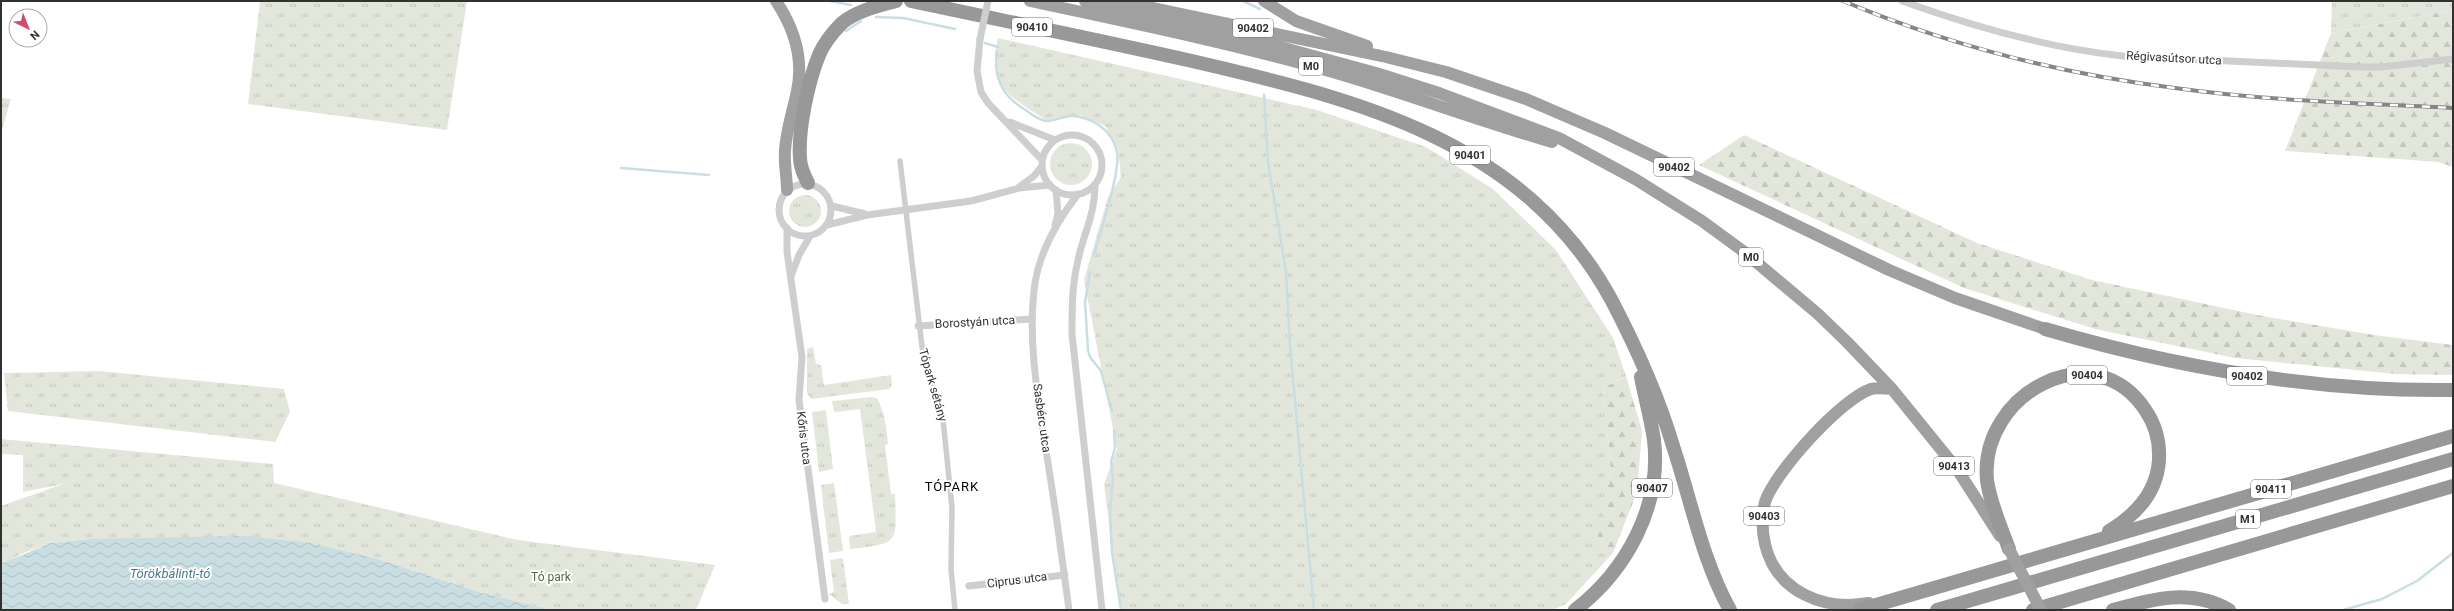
<svg xmlns="http://www.w3.org/2000/svg" width="2454" height="611" viewBox="0 0 2454 611" font-family="Roboto,sans-serif">
<defs>
<pattern id="grass-tufts" width="24" height="20" patternUnits="userSpaceOnUse"><rect width="24" height="20" fill="#e3e7db"/><path d="M3 7l-1-3M5 7V3M7 7l1-3M15 17l-1-3M17 17v-4M19 17l1-3" fill="none" stroke="#c3c7bc"/></pattern>
<pattern id="forest-firs" width="22" height="20" patternUnits="userSpaceOnUse"><rect width="22" height="20" fill="#e3e7db"/><path d="M5 1l3.5 6h-7zM16 11l3.5 6h-7z" fill="#c3c7bc"/></pattern>
<pattern id="water-waves" width="16" height="10" patternUnits="userSpaceOnUse"><rect width="16" height="10" fill="#c8dee3"/><path d="M0 5q4-4 8 0t8 0" fill="none" stroke="#acbfc3"/></pattern>
</defs>
<rect width="100%" height="100%" fill="#fff"/>
<!-- grass -->
<path fill="url(#grass-tufts)" d="M260,1H467L447,130L248,104Z
M2332,1H2453V10L2331,33Z
M998,38L1317,110L1426,147L1493,189L1556,250L1613,338L1626,376L1603,388L1611,470L1598,544L1613,553L1566,604L1552,610H1120L1104,484L1117,449L1084,280L1108,197L1121,177L1118,148L1105,126L1080,115L1049,122C1012,97 986,89 998,38Z
M1,98L11,99L1,133Z
M1050 164a21 21 0 1 1 42 0a21 21 0 1 1-42 0Z
M789 211a16 16 0 1 1 32 0a16 16 0 1 1-32 0Z
M813,347L816,364L821,365L824,385L891,375L892,385L889,389L811,399L807,393V349Z
M99,371L284,389L290,412L275,442L8,411L4,373Z
M872,397L877,398C884,411 887,429 888,444L885,445L891,494H895C896,544 901,543 850,549L849,536L876,532L860,409L834,412L832,401Z
M826,410L833,469L819,472L812,412Z
M1,439L273,464L274,483L518,540L715,565L696,610H550L479,592L375,558L311,543L89,539L50,543L21,554L1,566V506L63,484L23,492V455L1,454Z
M834,483L843,551L829,553L821,485Z
M843,558L849,604H842L829,594L834,592L830,560Z"/>
<!-- forest -->
<path fill="url(#forest-firs)" d="M2453,10V167L2438,162L2285,151L2331,33Z
M1744,135L1977,243L2092,280L2262,316L2374,335L2453,345V375L2396,374L2235,358L2095,329L1964,288L1699,165Z
M1626,376L1642,431L1637,492L1613,553L1597,544L1611,470L1603,388Z"/>
<!-- water -->
<path fill="url(#water-waves)" d="M244,536L311,543L375,558L479,592L550,610H1V564L50,543L89,539Z"/>
<g fill="none" stroke-linecap="round" stroke-linejoin="round">
<!-- stream -->
<path stroke="#c8dee3" stroke-width="2.5" d="M830,1L851,5
M1243,1L1260,9
M876,17L903,18L955,29
M846,31L861,21
M985,43L998,47
M997,51C993,79 1003,97 1027,111C1033,115 1039,120 1046,121C1054,122 1061,116 1070,116C1091,116 1113,130 1117,152C1121,171 1100,232 1094,255
M1264,95L1268,162L1286,272L1290,345L1314,610
M621,168L709,175
M1090,272L1085,302L1088,350L1090,357L1101,371L1112,411
M1114,430L1115,448L1111,462L1113,478L1110,514L1112,552L1121,610
M2343,610L2382,599L2417,581L2453,553"/>
<!-- pedestrian -->
<path stroke="#cecece" stroke-width="5.5" d="M900,161L924,363L943,419L952,508L951,569L955,610"/>
<!-- minor -->
<path stroke="#cecece" stroke-width="7" d="M1902,1C1974,27 2047,48 2123,56L2360,67H2381L2453,59
M980,39L977,71L981,92L988,103L1042,160
M1010,122L1055,140
M1042 165a30 30 0 1 1 60 0a30 30 0 1 1-60 0Z
M779 210a26 26 0 1 1 52 0a26 26 0 1 1-52 0Z
M1095,185C1095,215 1084,232 1078,260C1072,285 1072,309 1072,334L1102,610
M1019,187L1034,176L1042,166
M832,206L865,214
M827,225L867,215L971,201L1019,188L1050,185
M1055,225L1058,214L1056,190
M787,228V252L802,357L799,400L825,599
M791,276L799,255L810,236
M918,326L1031,319
M969,586L1065,575
M1069,610C1062,557 1055,504 1046,451C1038,397 1027,339 1035,283C1040,251 1058,220 1078,194"/>
<!-- trunk -->
<path stroke="#a0a0a0" stroke-width="12" d="M776,1C794,28 804,58 797,91C793,111 786,130 785,151C784,164 787,178 787,190
M1030,1C1133,23 1235,44 1336,73C1408,94 1479,121 1552,142
M1085,1L1254,40L1376,73L1439,93L1559,138L1635,179L1702,221L1743,251L1818,314L1847,342L1892,389L1957,469L2000,536
M1119,1L1386,57L1446,72L1526,99L1605,133L1889,270L1955,298L2045,329
M1264,1L1296,21L1367,46
M1869,603C1824,611 1776,592 1765,544C1762,531 1762,515 1765,502C1775,472 1841,399 1871,389C1877,387 1885,389 1892,389"/>
<!-- motorway -->
<path stroke="#989898" stroke-width="14" d="M911,1C1005,21 1099,40 1192,61C1356,99 1525,140 1612,301C1636,347 1658,395 1673,446C1691,500 1702,560 1730,610
M808,183C804,175 800,167 800,158C798,129 808,82 819,55C824,43 833,32 842,23C856,11 878,6 896,1
M2045,329C2178,368 2314,392 2453,390
M2009,549C2001,527 1990,503 1987,480C1979,394 2094,331 2146,411C2156,426 2160,442 2159,460C2157,492 2136,515 2109,531
M1575,610C1626,571 1662,506 1654,440C1651,419 1645,398 1641,377
M1859,610L2453,436
M1937,610L2453,459
M2033,610L2453,486
M2113,610C2152,599 2191,588 2229,610"/>
<!-- rail casing -->
<g stroke="#868686" stroke-width="4">
<path id="rail" d="M1843,1C1948,45 2062,74 2175,88C2267,101 2360,103 2453,108"/>
</g>
<!-- rail -->
<use href="#rail" stroke="#fff" stroke-width="2.5" stroke-dasharray="8" stroke-linecap="butt"/>
<!-- minor-bridge -->
<path stroke="#cecece" stroke-width="7" d="M980,39L988,1"/>
<!-- trunk-bridge -->
<path stroke="#a0a0a0" stroke-width="12" d="M2009,549L2041,610"/>
</g>
<g text-anchor="middle" stroke-width="4" stroke-linejoin="round" paint-order="stroke">
<!-- shield labels -->
<g fill="#fff" stroke="#6f6f6f" stroke-width="1">
<rect x="1012" y="18" width="40" height="18" rx="3"/>
<rect x="1233" y="19" width="40" height="18" rx="3"/>
<rect x="1299" y="57" width="24" height="18" rx="3"/>
<rect x="1450" y="146" width="40" height="18" rx="3"/>
<rect x="1654" y="158" width="40" height="18" rx="3"/>
<rect x="1739" y="248" width="24" height="18" rx="3"/>
<rect x="2067" y="366" width="40" height="18" rx="3"/>
<rect x="2227" y="367" width="40" height="18" rx="3"/>
<rect x="1934" y="457" width="40" height="18" rx="3"/>
<rect x="1632" y="479" width="40" height="18" rx="3"/>
<rect x="2251" y="480" width="40" height="18" rx="3"/>
<rect x="1744" y="507" width="40" height="18" rx="3"/>
<rect x="2236" y="510" width="24" height="18" rx="3"/>
</g>
<g font-size="11" font-weight="bold" fill="#313131">
<text x="1032" y="31">90410</text>
<text x="1253" y="32">90402</text>
<text x="1311" y="70">M0</text>
<text x="1470" y="159">90401</text>
<text x="1674" y="171">90402</text>
<text x="1751" y="261">M0</text>
<text x="2087" y="379">90404</text>
<text x="2247" y="380">90402</text>
<text x="1954" y="470">90413</text>
<text x="1652" y="492">90407</text>
<text x="2271" y="493">90411</text>
<text x="1764" y="520">90403</text>
<text x="2248" y="523">M1</text>
</g>
<!-- street labels -->
<g font-size="12" fill="#313131" stroke="#fff">
<text transform="translate(2174 58) rotate(3)" y="4">Régivasútsor utca</text>
<text transform="translate(975 322) rotate(-3)" y="4">Borostyán utca</text>
<text transform="translate(933 385) rotate(74)" y="4">Tópark sétány</text>
<text transform="translate(1042 418) rotate(82)" y="4">Sasbérc utca</text>
<text transform="translate(804 438) rotate(83)" y="4">Kőris utca</text>
<text transform="translate(1017 580) rotate(-7)" y="4">Ciprus utca</text>
</g>
<!-- park labels -->
<g font-size="12" fill="#5a6843" stroke="#fff">
<text x="551" y="581">Tó park</text>
</g>
<!-- neighbourhood labels -->
<g font-size="13" letter-spacing="1" fill="#000" stroke="#fff">
<text x="952" y="491">TÓPARK</text>
</g>
<!-- water labels -->
<g font-size="13" font-style="italic" fill="#477b8b" stroke="#fff">
<text x="170" y="578">Törökbálinti-tó</text>
</g>
</g>
<!-- border -->
<rect width="2454" height="611" fill="none" stroke="#313131" stroke-width="4"/>
<!-- north arrow -->
<g transform="translate(28 28) rotate(137)"><circle r="19" fill="#ffffff" stroke="#adadad"/>
<path d="M0-3L7 15L0 10L-7 15Z" fill="#d24969"/>
<text y="-6" font-size="11" font-weight="bold" text-anchor="middle" fill="#313131">N</text>
</g>
</svg>
